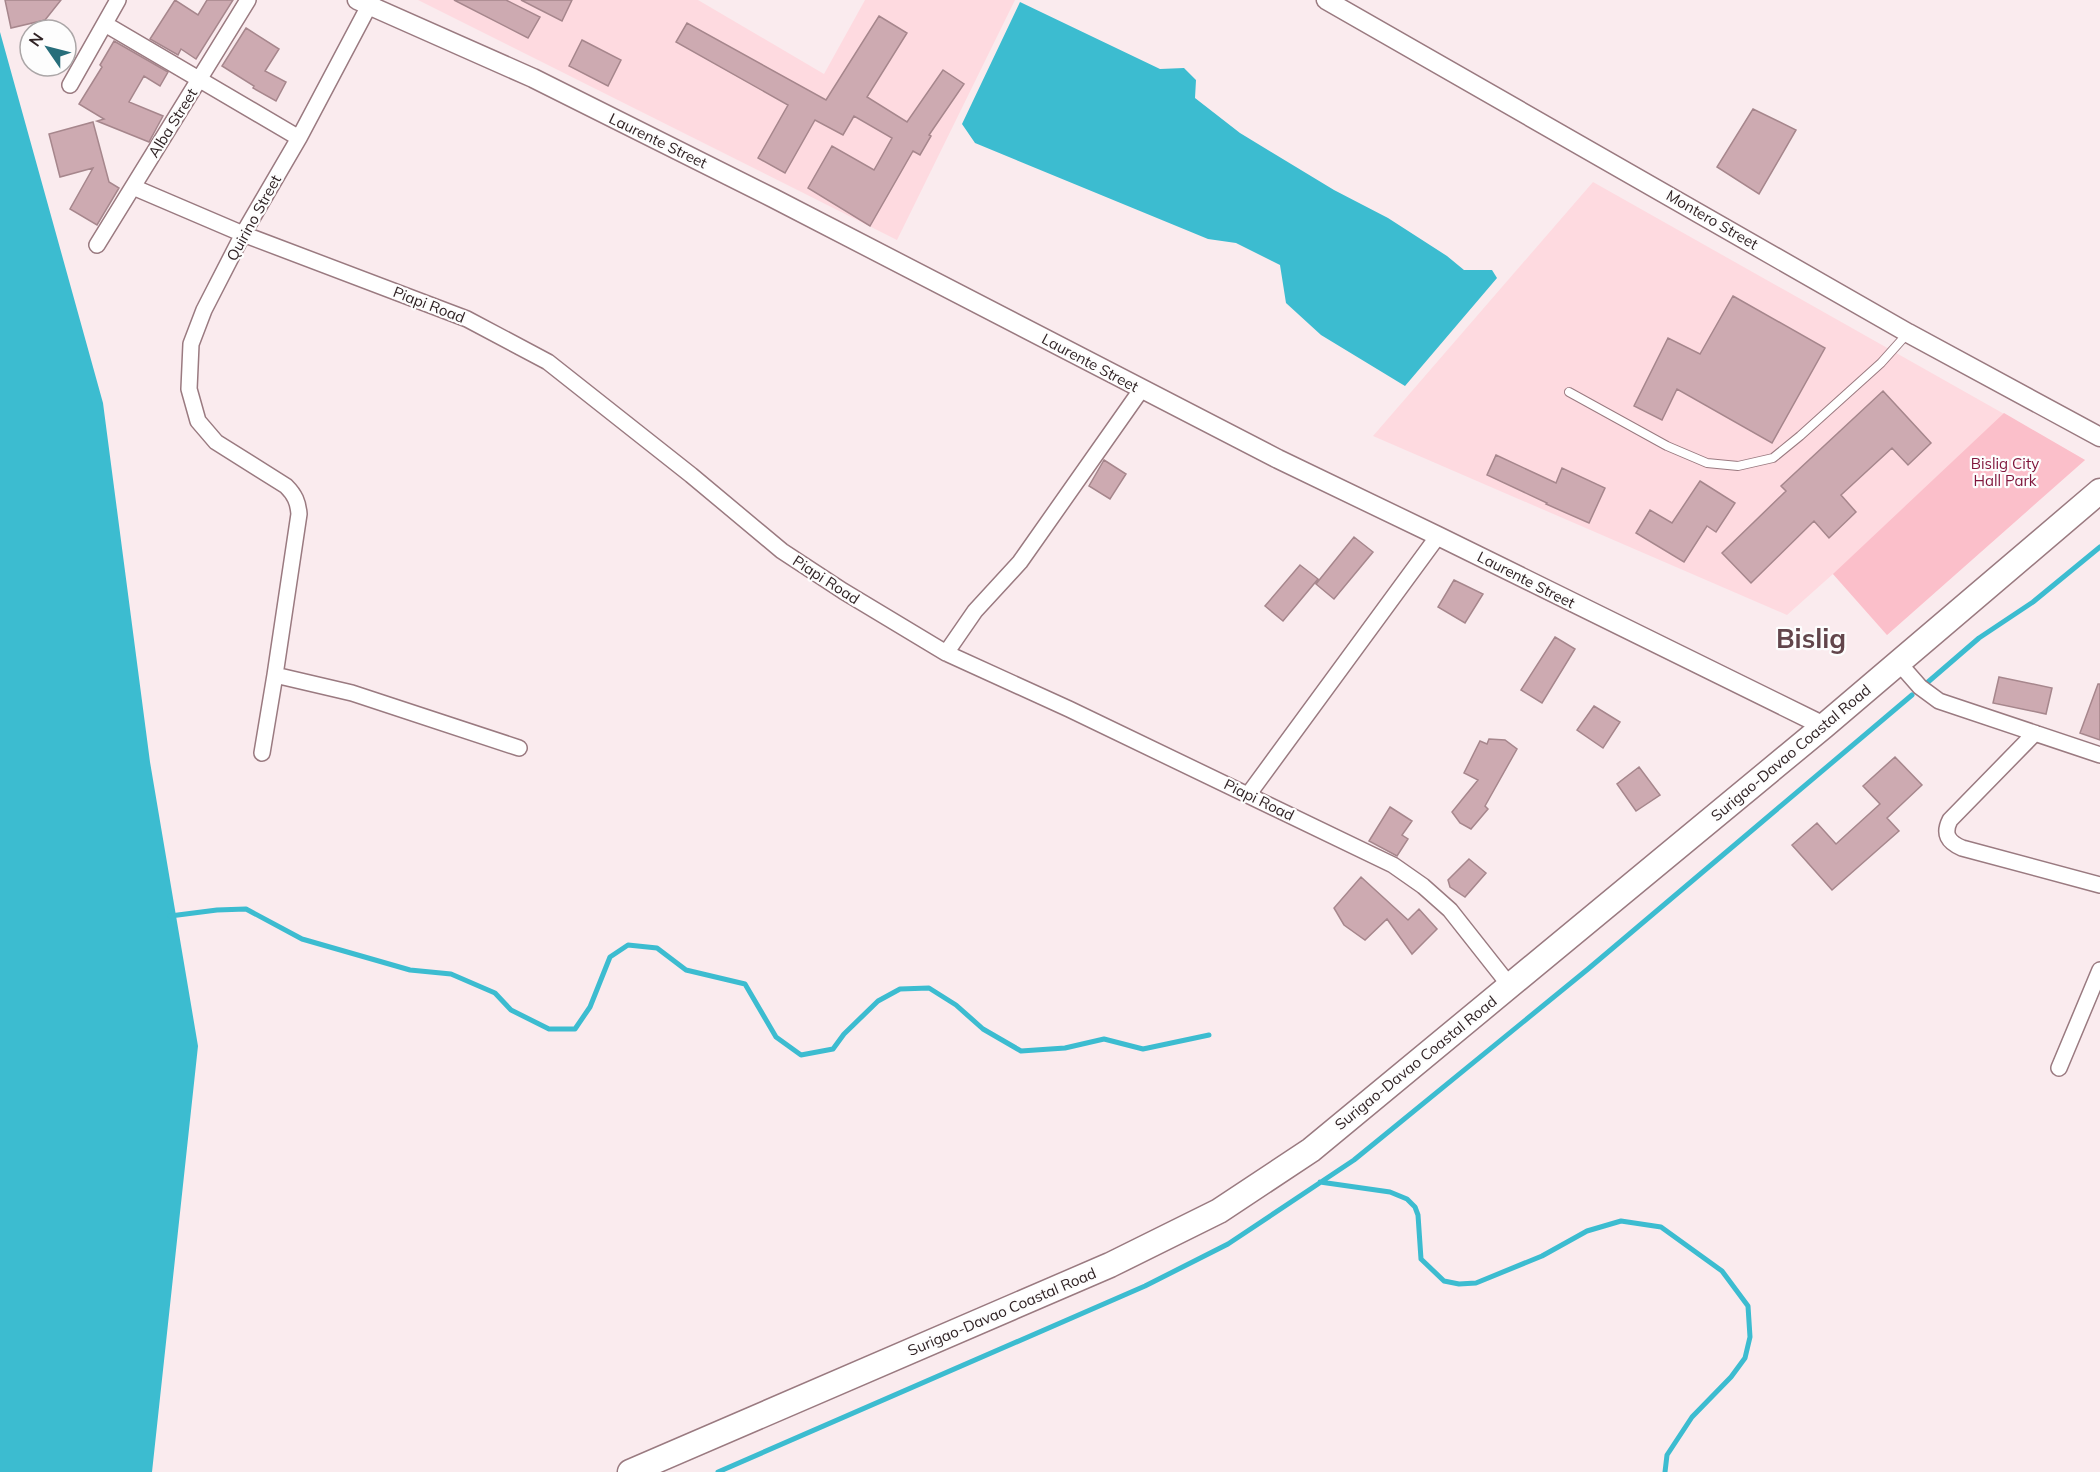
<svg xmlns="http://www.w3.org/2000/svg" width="2100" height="1472" viewBox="0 0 2100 1472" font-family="Mulish,sans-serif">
<rect width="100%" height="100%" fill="#faebee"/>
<!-- built -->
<path fill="#fedae0" d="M418,0H698L824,74L865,0H1015L897,240Z
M1593,182L2006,415L2085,460L1887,635L1833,574L1787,615L1373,436Z"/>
<!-- green -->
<path fill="#fbbfca" d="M2004,413L2085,460L1887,635L1833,574Z"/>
<!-- water -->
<path fill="#3cbcd0" d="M1020,2L1160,69L1184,68L1196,80L1195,98L1240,133L1334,190L1388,218L1447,256L1464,270H1492L1497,278L1405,386L1321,335L1286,303L1280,265L1236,243L1208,239L975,143L962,124Z
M0,32L103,403L150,762L198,1046L152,1472H0Z"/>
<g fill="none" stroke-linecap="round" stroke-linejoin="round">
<!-- stream -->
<path stroke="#3cbcd0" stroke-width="5" d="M1928,682L1979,638L2033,602L2100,547
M170,916L217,910L246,909L302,939L410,970L451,974L495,993L511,1010L549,1029H575L590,1007L610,957L628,945L657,948L686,970L745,984L776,1037L801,1055L833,1049L844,1034L878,1001L900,989L929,988L956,1005L983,1029L1021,1051L1065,1048L1104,1039L1143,1049L1209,1035
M1320,1182L1390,1192L1407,1199L1415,1207L1418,1215L1421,1259L1444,1281L1459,1284L1476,1283L1542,1256L1587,1231L1621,1221L1661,1227L1722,1271L1748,1306L1750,1337L1745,1358L1731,1377L1692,1417L1667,1455L1665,1472
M718,1472L1145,1286L1228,1244L1354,1160L1588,969L1912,695"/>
</g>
<!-- building -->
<path fill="#cdaab1" stroke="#a6868c" stroke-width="1.5" d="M5,0H61L45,20L11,28Z
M175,0L198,15L207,0H233L196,59L181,49L178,55L150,39Z
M454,0H506L540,17L528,38Z
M521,0H572L562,21Z
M879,16L907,33L867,97L907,122L943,70L964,84L929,135L931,136L920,155L913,151L870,226L808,188L832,146L874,170L892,138L854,116L843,135L815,120L785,173L758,158L788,105L676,42L687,23L826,100Z
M246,28L279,49L265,71L286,82L276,101L253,88L254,86L222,66Z
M582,40L621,60L608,86L569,66Z
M114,41L168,72L160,86L144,76L129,102L163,116L149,142L97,121L104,119L79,104L102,67L100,65Z
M1753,109L1796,130L1759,194L1717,167Z
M93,122L109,182L119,188L97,225L70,209L93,168L60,177L49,134Z
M1733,296L1825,348L1772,443L1677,389L1662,420L1634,406L1668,338L1700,354Z
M1883,391L1931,443L1908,465L1892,448L1841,495L1856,512L1829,538L1814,521L1751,583L1722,553L1786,491L1781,486Z
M1496,455L1556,483L1562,468L1605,488L1589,523L1546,504L1547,503L1487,475Z
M1104,460L1126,474L1110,499L1089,486Z
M1700,481L1735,503L1716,532L1707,526L1684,562L1636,533L1650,510L1672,523Z
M1354,537L1373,552L1334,599L1316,584Z
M1300,565L1318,579L1283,621L1265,606Z
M1454,580L1483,594L1465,623L1438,607Z
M1555,637L1575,649L1542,703L1521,690Z
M1999,677L2052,688L2046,714L1993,703Z
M2098,684H2100V740L2080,733Z
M1594,706L1620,722L1603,748L1577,730Z
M1489,739L1505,740L1517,749L1485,806L1488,809L1471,829L1460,823L1452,812L1478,780L1464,773L1480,741L1487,744Z
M1895,757L1922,785L1887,818L1899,831L1832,890L1792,845L1817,823L1836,844L1880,804L1863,786Z
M1639,767L1660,795L1636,811L1617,784Z
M1390,807L1412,821L1402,835L1408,839L1397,856L1369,841Z
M1469,859L1486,873L1465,897L1450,887L1448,880Z
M1361,877L1408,920L1419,909L1437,929L1412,954L1387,919L1365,940L1344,925L1334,908Z"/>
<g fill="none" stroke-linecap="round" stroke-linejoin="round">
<!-- service casing -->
<g stroke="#9a7a80" stroke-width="10">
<path id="service" d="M1569,392L1667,446L1707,463L1738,466L1773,458L1800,436L1881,363L1907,334"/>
</g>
<!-- minor casing -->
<g stroke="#9a7a80" stroke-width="18">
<path id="minor" d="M105,24L299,138
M70,85L118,0
M133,187L243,234L467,319L548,362L691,475L782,551L843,591L946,653L1069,709L1393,865L1423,886L1450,910L1510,986
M97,245L248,0
M946,653L975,611L1020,562L1141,390
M1898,662L1920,687L1939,701L2100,755
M275,675L352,693L519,748
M2035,733L1950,820C1943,834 1948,842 1962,848L2100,885
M262,753L275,675L299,514C298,502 295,495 286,486L216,442L198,421L189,389L191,344L204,310L243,234L299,138L372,0
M1248,795L1438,536
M2059,1068L2100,970"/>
</g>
<!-- tertiary casing -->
<g stroke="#9a7a80" stroke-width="21">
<path id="tertiary" d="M357,0L533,78L773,198L1278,459L1438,536L1824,726
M1326,0L1908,333L2100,437"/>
</g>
<!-- trunk casing -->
<g stroke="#9a7a80" stroke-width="27">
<path id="trunk" d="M630,1472L1110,1265L1219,1211L1311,1150L1824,726L2100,491"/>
</g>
<!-- service -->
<use href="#service" stroke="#fff" stroke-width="8"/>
<!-- minor -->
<use href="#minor" stroke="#fff" stroke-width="15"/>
<!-- tertiary -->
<use href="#tertiary" stroke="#fff" stroke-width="18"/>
<!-- trunk -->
<use href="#trunk" stroke="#fff" stroke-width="24"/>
</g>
<g text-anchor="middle" stroke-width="4.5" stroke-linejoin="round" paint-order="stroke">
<!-- street labels -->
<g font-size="15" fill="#302325" stroke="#fdfdfd">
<text transform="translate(173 123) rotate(-58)" y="5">Alba Street</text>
<text transform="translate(658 141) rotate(26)" y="5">Laurente Street</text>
<text transform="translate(254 218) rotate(-61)" y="5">Quirino Street</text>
<text transform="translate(1712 220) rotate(30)" y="5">Montero Street</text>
<text transform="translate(429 305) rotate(21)" y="5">Piapi Road</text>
<text transform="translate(1090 363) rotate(28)" y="5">Laurente Street</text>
<text transform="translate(826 580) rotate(33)" y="5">Piapi Road</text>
<text transform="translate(1526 580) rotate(27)" y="5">Laurente Street</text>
<text transform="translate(1791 753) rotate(-40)" y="5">Surigao-Davao Coastal Road</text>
<text transform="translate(1259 800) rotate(26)" y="5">Piapi Road</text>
<text transform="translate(1416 1063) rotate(-39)" y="5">Surigao-Davao Coastal Road</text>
<text transform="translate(1002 1312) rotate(-23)" y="5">Surigao-Davao Coastal Road</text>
</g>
<!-- park labels -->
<g font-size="15" fill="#7f153b" stroke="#fdfdfd">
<text x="2005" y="469">Bislig City<tspan x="2005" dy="17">Hall Park</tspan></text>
</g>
<!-- town labels -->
<g font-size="27" font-weight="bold" fill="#62454b" stroke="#fdfdfd">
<text x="1811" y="648">Bislig</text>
</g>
</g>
<!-- north arrow -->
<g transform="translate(48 48) rotate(305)"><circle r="28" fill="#fdfdfd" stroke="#aba6a7" stroke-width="1.5"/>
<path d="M0-4.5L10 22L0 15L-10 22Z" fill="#276e7b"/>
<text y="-9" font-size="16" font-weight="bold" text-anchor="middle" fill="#302325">N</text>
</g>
</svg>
